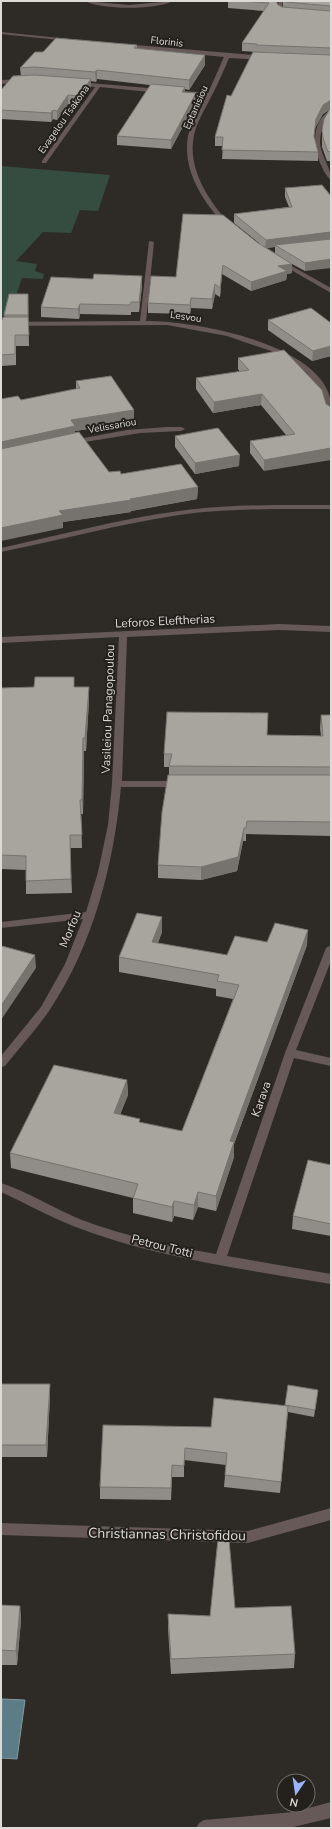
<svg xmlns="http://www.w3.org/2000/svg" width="332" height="1829" viewBox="0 0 332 1829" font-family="'Nunito Sans',sans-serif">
<rect width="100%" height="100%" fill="#2e2b26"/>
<!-- green -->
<path fill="#344d40" d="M1,166L110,175L98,211L80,210L71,233L43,232L16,261L37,264L35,271L44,274L43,279L22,278L9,316H1Z"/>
<!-- water -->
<path fill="#5c7d87" stroke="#82999f" d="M2,1699L25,1700L17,1759L1,1758Z"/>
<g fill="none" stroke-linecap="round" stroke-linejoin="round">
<!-- minor -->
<path fill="#665958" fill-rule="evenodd" d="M85,1L129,5L173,1C158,10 100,10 85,1Z
M279,1H283L282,8L289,12V14L277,10Z
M1,32L69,39L71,40L69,41L1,34Z
M124,44L264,56L267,58L264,60L229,58C223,72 217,86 210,99C204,111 197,122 194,135C187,168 208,200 229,223V225H225C203,202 182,170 188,136C191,122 200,109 206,96L181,93L184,91L208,93L224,57L122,47Z
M24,79V81L22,82L1,84V80Z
M78,82L160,89L163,91L160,93L100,87L46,163H42V161L95,87L76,85L75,84Z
M331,110C331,117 325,121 322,127C321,132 320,138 320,143C321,156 331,167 331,180C327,177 324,172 322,167C313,150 310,121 331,110Z
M149,241L154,242L146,321C194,321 322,343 331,402C332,407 331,412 331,417L327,415L319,389L307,373L291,361L271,351L227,336L167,325L1,326V322L140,321Z
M281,260L331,288V293L279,263V261Z
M167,427H181L185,429L181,431L140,433L73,444L69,442L73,440L127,430Z
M331,505V509C280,509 230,508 179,515C119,524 60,540 1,552V548C60,535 119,519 179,511C230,504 280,505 331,505Z
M279,624L331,626V632L279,630L127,637L122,781H179L184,784L179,787H121C114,864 93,946 49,1011C36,1030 19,1048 5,1066L1,1067V1056L41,1007L65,964L83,919L1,928V922L86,912L98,872L108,825L112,784L119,637L1,643V637Z
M331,945V961L296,1050L331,1058V1066L294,1058L227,1256L331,1274V1284C244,1269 155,1258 73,1226C48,1216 25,1203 1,1192V1183C29,1192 54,1209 82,1220C125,1236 171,1246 216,1254L285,1053L326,948Z
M331,1508V1520L248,1543L1,1535V1523L248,1531Z
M331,1802V1818L289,1828H196L199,1823L204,1820L294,1812Z"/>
</g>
<!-- wall -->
<path fill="#908d88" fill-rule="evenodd" d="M228,1H278L277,3L278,5L283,7V1H331V161H327L322,147V130L329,110L323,114L315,128L314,136L318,152V161L222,159L223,146H215V137L231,96L256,52L242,51V43L264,11L228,8Z
M137,45V49L205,65L189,90L185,89V92L196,93V102L171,149L117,145V136L150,85L97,79L96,82L91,81V88L79,105L68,104L57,120L53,119L51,122L1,119V90L21,76L20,68L43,52Z
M322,185L305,271L292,264V273L287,274L286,280L251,291L222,274L220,297L215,294L212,309L191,308L190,314L148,313V303L176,277L259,243L234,223V214L289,207L285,197V188ZM275,247V253L267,248Z
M142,286L139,312H131V315L80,314L79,319L41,317V307Z
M28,294L29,346H16V365L1,366V320L5,317L4,315Z
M268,320L331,323V356L312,361L268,330Z
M238,358L326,404L264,471L250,453V441L286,435L261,405L213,413L196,389V378L240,372L238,369Z
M76,381L134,422L75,431V432L109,472L198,487L197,499L131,511V512L63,522V528L21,400L76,389Z
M175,436L239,466L195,474L175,447Z
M75,687L89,700L86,751H84L83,814H81L82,848H70L72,893L26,894V870L1,869V688Z
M321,715H331V836L246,834V841H243L237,871L201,880L158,878V865L169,775V767H164V754L267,735L321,736L320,728Z
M162,917V932L158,943L227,955L267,942L307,945L234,1144V1157L216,1211L198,1207L193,1220L174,1216L172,1222L133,1213V1198L11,1168L10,1153L127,1080L128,1095L120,1115L140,1123L182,1131L233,999L216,996V989L119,972V957Z
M331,1165V1236L292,1229L293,1216Z
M1,1384L50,1396L47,1457H1Z
M318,1390L314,1417L288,1412L280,1493L224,1487L226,1465L184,1460V1477H172L171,1500L100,1499V1487L211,1427L285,1405Z
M1,1605L20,1606L21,1620L17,1665H1Z
M235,1608L295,1654L294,1668L171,1674L168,1629V1614L210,1616Z"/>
<!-- shaded-wall -->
<path fill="#76736f" d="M205,55V65L189,90V80Z
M97,70V79L96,82L95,72Z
M91,79V88L79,105V96Z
M185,87V96L182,92Z
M196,93V102L171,149V140Z
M68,95V104L57,120V111Z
M331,100V109L323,114L315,128L316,119L323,105Z
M53,110V119L51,122V113Z
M331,232V241L275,245V247L265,248L266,240Z
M331,259V268L305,271V263Z
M292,264V273L287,274L286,280L251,291V282L278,266Z
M223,265L222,274L220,297V288Z
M142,276V286L139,312V302Z
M215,284V294L212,309V299Z
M191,298V308L190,314V305Z
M80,304V314L79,319L78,309Z
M331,346V356L312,361L313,351Z
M262,394L261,405L213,413L214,402Z
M134,410V422L75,431V437L1,454V442L71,420Z
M331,448V460L264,471V460Z
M240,455L239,466L195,474V463Z
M198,487L197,499L131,511V512L63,522V528L1,541V528L59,511Z
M89,687V700L86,751L85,738Z
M83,738L84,751L83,814L82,800Z
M244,828L243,841L237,871L201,880V867Z
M162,917V932L152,957V942Z
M308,930L307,945L234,1144V1157L216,1211V1196L230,1141Z
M35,955L36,968L1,1020V1006Z
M127,1080L128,1095L114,1128V1113Z
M198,1192V1207L193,1220L194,1205Z
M174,1201V1216L172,1222V1207Z
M50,1384V1396L47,1457L46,1445Z
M20,1606L21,1620L17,1665L16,1651Z"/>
<!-- building -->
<path fill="#a8a49e" stroke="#76736f" d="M240,1H276L278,5L282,7L331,11V48L257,45V44L242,43L269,3Z
M285,1H331V6L286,2Z
M56,38L137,45L134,48L205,55L189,80L97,70L95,72L35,67L20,68L35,52H43Z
M253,52L331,55V100L323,105L316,119L314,136L318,152L222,150L223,137H215L227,95L231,96Z
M35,75L91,79L79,96L68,95L57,111L53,110L51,113L1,110V90L13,76Z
M151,84L185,87L182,92L196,93L171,140L117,136Z
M331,107V151L328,152L323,138L322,130L324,119Z
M322,185L331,196V232L266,240L234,214L292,207L285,188Z
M183,214L223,215L258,243L292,264L278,266L287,271L251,282L223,265L220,288L215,284L212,299L191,298L190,305L148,303L151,276L176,277Z
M331,239V259L305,263L275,245Z
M94,274L142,276L139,302H131L130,305L80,304L78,309L41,307L51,277L93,279Z
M9,294H28V315H4Z
M311,308L331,323V346L313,351L268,320Z
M3,317H28L29,335H15V354L1,355V320H2Z
M284,350L322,390L326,404L331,407V448L264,460L250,441L295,434L262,394L214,402L196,378L249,370L238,358Z
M111,376L134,410L71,420L75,426L1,442V399L18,396L21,400L80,388L76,381Z
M218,428L240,455L195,463L175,436Z
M79,432L109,472L120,471L121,474L181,464L198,487L130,499L131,500L59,511L63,515L1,528V449Z
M35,677H74V687H89L85,738H83L82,800H80L82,835H70L71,879L26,881V856L1,855V688L34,687Z
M167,712L268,713L267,735L323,736L321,715H331V767L169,766L172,754H164Z
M168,775H331V822L247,821L246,828H244L238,857L201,867L158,865L162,812Z
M137,913L162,917L152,942L227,955L235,936L267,942L275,923L308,930L230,1141L234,1142L216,1196L198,1192L194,1205L174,1201L172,1207L133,1198L138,1184L10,1153L54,1065L127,1080L114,1113L140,1119L139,1122L182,1131L239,985L217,981L219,975L119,957Z
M2,946L35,955L1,1006V947Z
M308,1160L331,1165V1224L293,1216Z
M1,1384H50L46,1445H1Z
M288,1385L318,1390L315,1410L285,1405Z
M214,1398L288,1406L281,1482L225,1475L227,1453L185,1448L184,1466L172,1465L171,1488L100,1487L103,1425L211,1427Z
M218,1539H229L235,1608L291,1606L295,1654L171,1659L168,1614L210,1616Z
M1,1605L20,1606L16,1651L1,1650Z"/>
<g text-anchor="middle" stroke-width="4" stroke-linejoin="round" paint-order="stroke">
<!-- far-street labels -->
<g font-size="10" fill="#dcdad7" stroke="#24211d">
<text transform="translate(167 41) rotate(6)" y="4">Florinis</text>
<text transform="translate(195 107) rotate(-66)" y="4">Eptanisiou</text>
<text transform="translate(63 119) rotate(-55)" y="4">Evagelou Tsakona</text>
<text transform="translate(186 316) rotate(8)" y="4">Lesvou</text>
<text transform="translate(112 425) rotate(-10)" y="4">Velissariou</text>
</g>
<!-- street labels -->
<g font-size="12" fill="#dcdad7" stroke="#24211d">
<text transform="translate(165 621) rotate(-3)" y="4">Leforos Eleftherias</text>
<text transform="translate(108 709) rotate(-88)" y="4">Vasileiou Panagopoulou</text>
<text transform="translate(70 929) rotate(-68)" y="4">Morfou</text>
<text transform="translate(261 1099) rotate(-71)" y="4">Karava</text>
<text transform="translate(162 1246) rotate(14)" y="4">Petrou Totti</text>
</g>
<!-- near-street labels -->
<g font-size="14" fill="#dcdad7" stroke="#24211d">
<text transform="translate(167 1534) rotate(1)" y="5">Christiannas Christofidou</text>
</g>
</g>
<!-- border -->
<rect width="332" height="1829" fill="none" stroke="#dcdad7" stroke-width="4"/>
<!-- north arrow -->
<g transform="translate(296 1793) rotate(193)"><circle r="19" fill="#24211d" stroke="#6e6b67"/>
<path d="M0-3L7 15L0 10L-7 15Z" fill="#9cb4fd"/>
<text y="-6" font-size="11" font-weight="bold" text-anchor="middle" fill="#dcdad7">N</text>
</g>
</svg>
